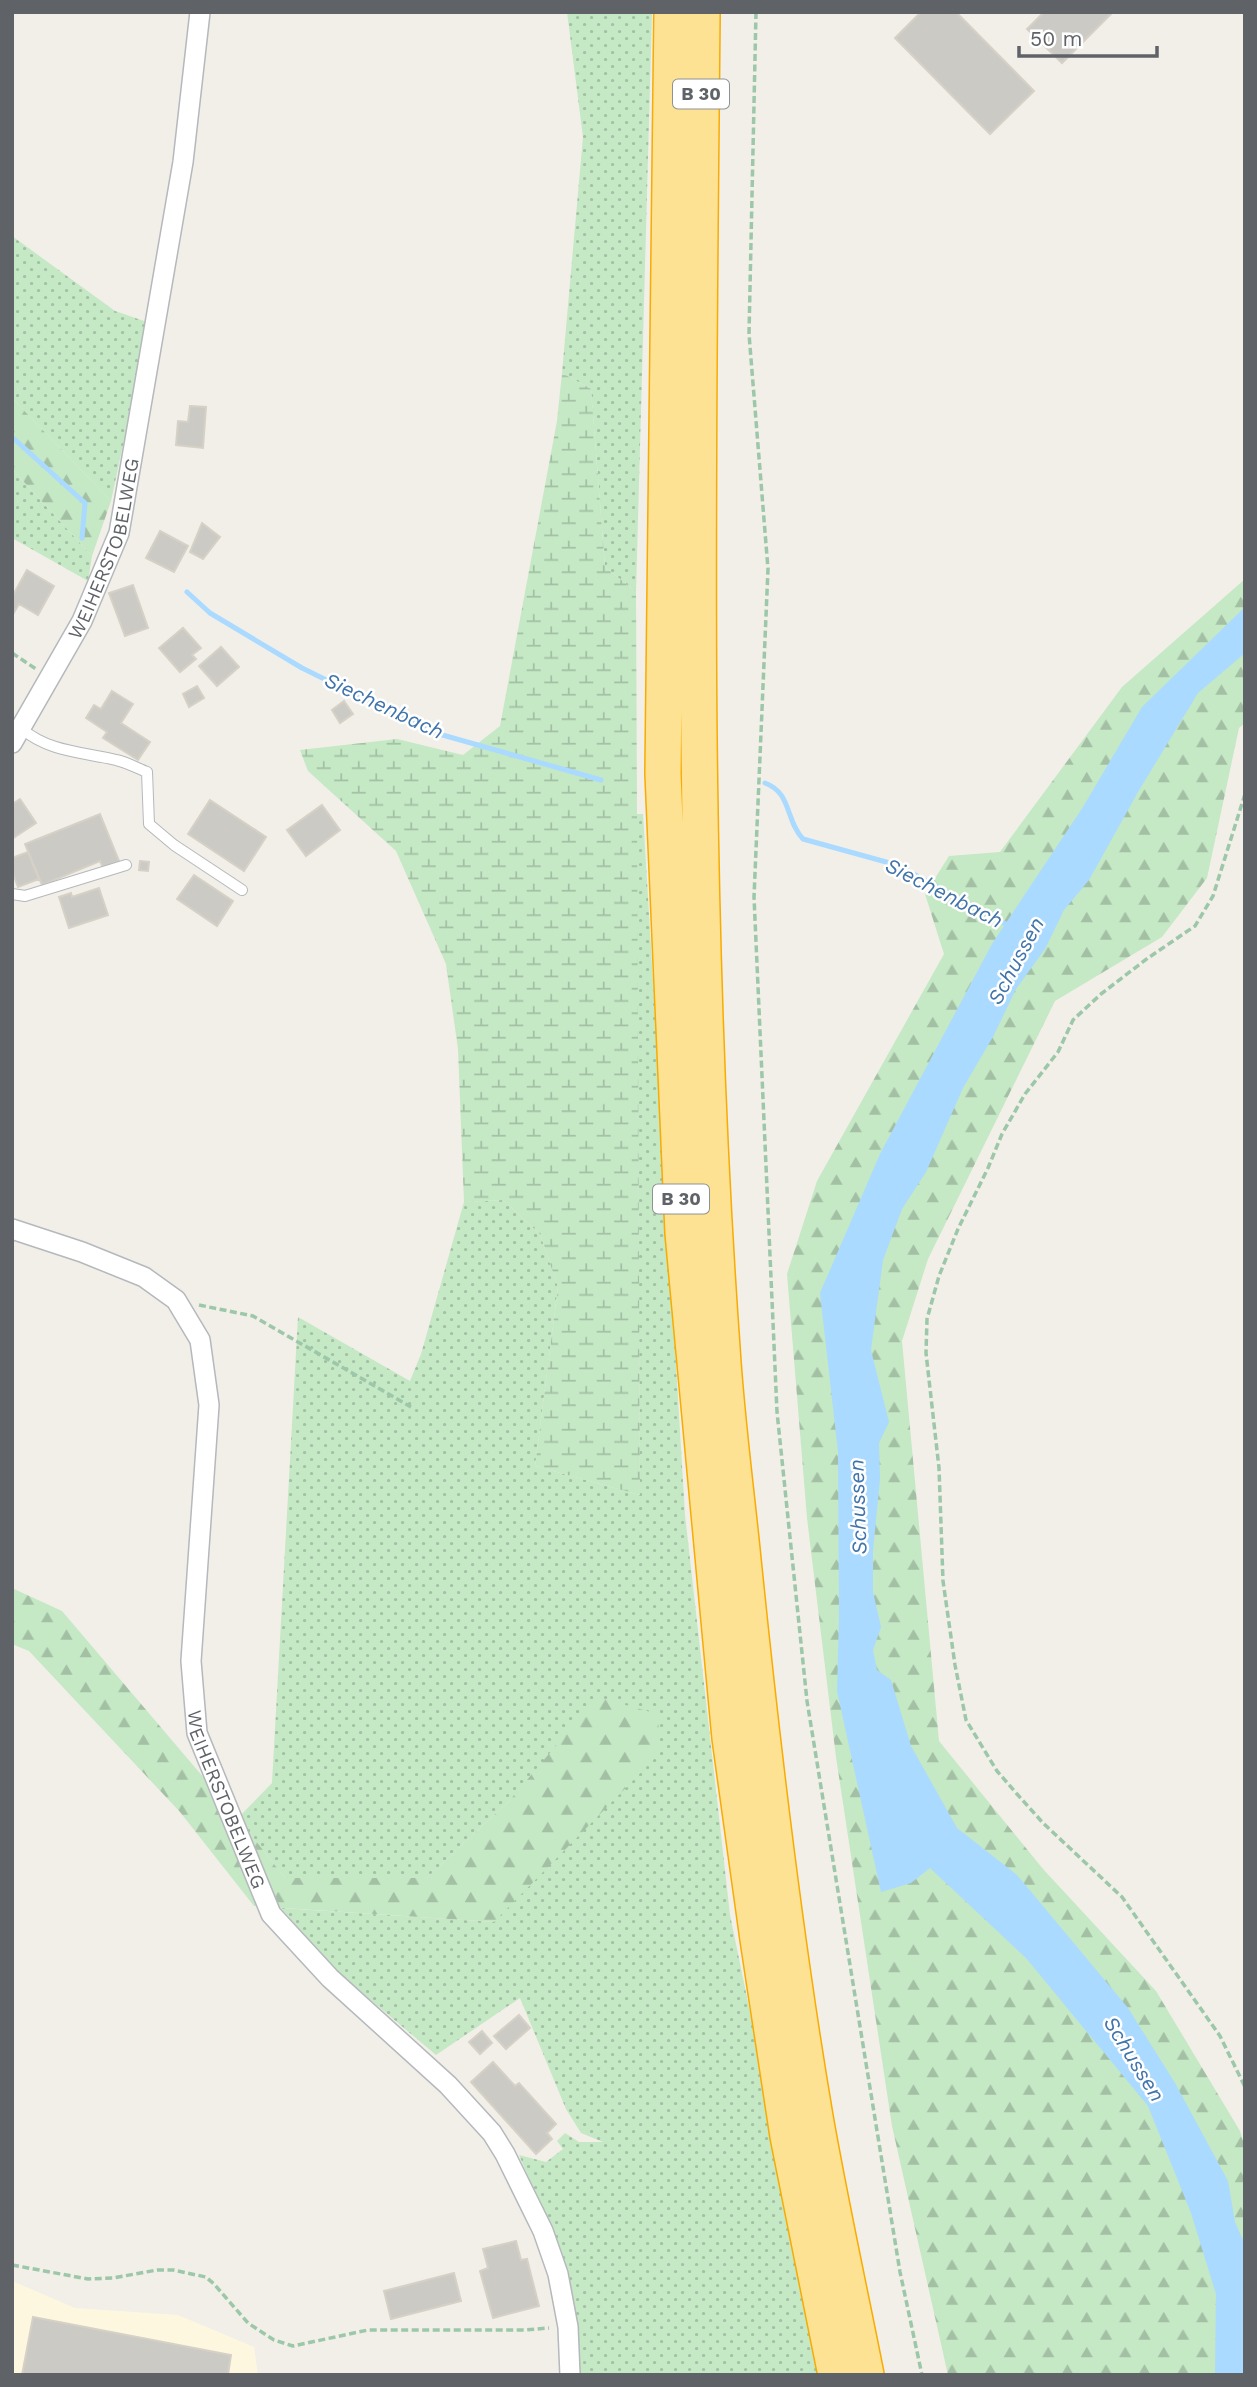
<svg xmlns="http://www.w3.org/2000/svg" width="1257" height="2387" viewBox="0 0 1257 2387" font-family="'Work Sans',sans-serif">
<defs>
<pattern id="grass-dots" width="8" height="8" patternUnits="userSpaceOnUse" patternTransform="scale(1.75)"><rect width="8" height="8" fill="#c5e8c5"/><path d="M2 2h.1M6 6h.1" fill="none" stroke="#a3c0a4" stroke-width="1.8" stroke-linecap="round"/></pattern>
<pattern id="forest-firs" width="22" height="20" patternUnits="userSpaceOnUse" patternTransform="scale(1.75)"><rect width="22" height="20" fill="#c5e8c5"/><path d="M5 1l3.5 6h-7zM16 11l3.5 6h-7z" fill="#a3c0a4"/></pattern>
<pattern id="wetland-marsh" width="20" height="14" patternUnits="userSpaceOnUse" patternTransform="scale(1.75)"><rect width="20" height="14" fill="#c5e8c5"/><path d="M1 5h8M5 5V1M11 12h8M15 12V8" fill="none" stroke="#a3c0a4"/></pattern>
</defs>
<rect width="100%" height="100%" fill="#f1efe8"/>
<!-- commercial -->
<path fill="#fef7e0" d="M12,2281L75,2308L178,2315L254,2347L258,2375H12Z"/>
<!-- grass -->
<path fill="url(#grass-dots)" d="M567,12H652L636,592L605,567L591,389L562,373L583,137Z
M12,236L115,311L147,322L137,380L111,501L12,398Z
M12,469L92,556L88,581L12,538Z
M636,814H643L685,1515L730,1915L825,2375H577L564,2262L519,2155L546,2162L563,2149L557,2141L565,2133L579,2142H603L581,2133L566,2109L520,1998L436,2055L334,1969L281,1908L494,1922L510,1800L427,1878H285L238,1818L272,1783L298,1317L410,1381L421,1354L464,1202L503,1200L540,1234L558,1287L535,1466L640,1495Z"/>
<!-- forest -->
<path fill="url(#forest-firs)" d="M12,398L111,501L92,556L12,469Z
M1245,579V723L1239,728L1207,878L1162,937L1055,1001L928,1259L902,1341L939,1741L1043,1869L1156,1991L1240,2131L1245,2147V2375H948L892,2126L836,1757L807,1518L787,1274L817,1181L944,954L925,894L949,856L1000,852L1122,687Z
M12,1588L62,1611L238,1818L285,1878H427L510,1800L597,1697L658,1714L660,1753L494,1922L254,1906L180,1812L29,1651L12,1644Z"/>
<!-- wetland -->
<path fill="url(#wetland-marsh)" d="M562,373L591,389L605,567L636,592L640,1495L535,1466L558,1287L540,1234L503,1200L464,1202L458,1049L446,964L396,851L308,771L300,750L397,739L463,755L500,726L557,421Z"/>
<!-- water -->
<path fill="#aadaff" d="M1245,607V653L1198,693L1138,792L1089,880L1064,910L1045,949L1016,989L994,1035L963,1088L926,1172L902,1209L883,1260L871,1350L889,1422L879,1443L880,1479L873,1551V1592L881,1627L873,1650L877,1670L891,1680L911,1746L957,1828L1017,1875L1128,2008L1175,2083L1228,2181L1235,2222L1245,2245V2375H1215L1216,2294L1191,2213L1148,2106L1026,1958L930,1868L911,1883L881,1892L837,1691L839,1616L838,1452L820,1293L880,1154L992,944L1083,807L1142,707Z"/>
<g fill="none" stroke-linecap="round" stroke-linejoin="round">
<!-- stream -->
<path stroke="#aadaff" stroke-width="5" d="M12,437L85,503L82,538
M187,592L210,613L302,668L432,732L601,780
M765,783C792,793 785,820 803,839L897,865L1011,927"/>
</g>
<!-- building -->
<path fill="#cccac5" stroke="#d6d1c6" stroke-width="2" d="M921,12H956L1034,91L990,134L895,38Z
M1044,12H1113L1062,63L1027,29Z
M190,406L206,407L203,448L176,445L178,421L188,422Z
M202,523L220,537L203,559L190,552Z
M160,531L188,546L174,572L146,558Z
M27,570L54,586L38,615L19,604L12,616V597Z
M133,585L148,628L125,636L109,593Z
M183,628L201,648L192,655L196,659L180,672L159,648Z
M221,647L239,667L217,686L199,666Z
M197,686L204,698L189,707L183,694Z
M112,691L133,704L121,723L150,742L138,760L103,738L107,732L86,718L94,705L101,709Z
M344,701L353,714L340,723L332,710Z
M20,799L36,823L12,839V804Z
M210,800L266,837L244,871L188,834Z
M322,805L340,830L306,856L287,830Z
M100,814L119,861L103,868L100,861L42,885L25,844Z
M28,852L39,879L18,887L12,871V858Z
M140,861L149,862L148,871L139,870Z
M194,875L233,901L217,926L177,899Z
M99,888L108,915L69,928L59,897L71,893L72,897Z
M519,2015L530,2028L506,2049L494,2036Z
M482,2031L492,2043L480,2054L469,2042Z
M493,2062L515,2086L519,2083L556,2124L547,2133L552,2139L536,2154L471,2082Z
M516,2241L521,2260L527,2259L539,2306L493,2318L480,2271L488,2268L483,2249Z
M454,2273L461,2301L391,2319L384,2291Z
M33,2317L231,2355L228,2375H22Z"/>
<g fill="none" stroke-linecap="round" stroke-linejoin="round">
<!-- lane casing -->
<g stroke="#b5b8bc" stroke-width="12">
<path id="lane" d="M22,729C49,752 83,752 116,760C126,762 137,768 147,772L149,824L174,845L242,890
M12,894L25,896L126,865"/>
</g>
<!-- street casing -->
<g stroke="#b5b8bc" stroke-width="22">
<g id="street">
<path id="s1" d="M12,743L82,621L119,533L183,162L200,12"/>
<path id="s2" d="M12,1229L82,1252L144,1277L176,1300L200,1340L209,1405L191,1661L197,1733L271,1914L330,1978L448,2085L492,2133L505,2154L543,2231L558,2274L568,2327L570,2375"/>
</g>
</g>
<!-- highway casing -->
<g stroke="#f9ab00" stroke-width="38">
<path id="highway" d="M672,12L663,774L683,1233L730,1738L758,1939L788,2136L836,2375
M702,12C698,458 690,903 722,1348C726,1415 735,1482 742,1550C761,1739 783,1929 815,2117C830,2203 849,2289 866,2375"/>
</g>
<!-- path -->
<path stroke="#9cc7a9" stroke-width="3.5" stroke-dasharray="7 3.5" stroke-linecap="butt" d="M756,12L749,334L768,569L754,897L777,1412L807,1701L900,2272L922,2375
M12,653L36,669
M1245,794L1213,896L1195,926L1148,958L1101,994L1073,1020L1058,1052L1025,1094L1002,1134L988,1168L958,1229L939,1276L927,1319L926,1353L939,1468L943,1581L955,1665L966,1720L997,1771L1017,1794L1043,1823L1122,1897L1220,2036L1245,2087
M199,1305L253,1316L411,1407
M12,2265L88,2279L113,2278L157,2270H173L206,2277L214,2284L248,2323L274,2340L293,2346L368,2330H524L549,2328"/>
<!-- lane -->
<use href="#lane" stroke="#fff" stroke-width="10"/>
<!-- street -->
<use href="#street" stroke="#fff" stroke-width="19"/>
<!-- highway -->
<use href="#highway" stroke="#fde293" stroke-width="35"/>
</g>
<g text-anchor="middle" stroke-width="5" stroke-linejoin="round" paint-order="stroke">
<!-- shield labels -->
<g fill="#fff" stroke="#8f9295" stroke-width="2">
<rect x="673" y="79.5" width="56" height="29" rx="5"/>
<rect x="653" y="1184.5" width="56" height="29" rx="5"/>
</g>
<g font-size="18" font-weight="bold" fill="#5f6368">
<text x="701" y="100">B 30</text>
<text x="681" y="1205">B 30</text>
</g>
<!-- street labels -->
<g font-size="19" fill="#5f6368" stroke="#fff">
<text dy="7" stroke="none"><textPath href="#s1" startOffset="217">WEIHERSTOBELWEG</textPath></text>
<text dy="7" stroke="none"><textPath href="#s2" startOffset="693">WEIHERSTOBELWEG</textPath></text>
</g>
<!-- water labels -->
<g font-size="21" font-style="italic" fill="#4174aa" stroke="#fff">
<text transform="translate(384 706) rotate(25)" y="7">Siechenbach</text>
<text transform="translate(944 893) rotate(27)" y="7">Siechenbach</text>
<text transform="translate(1016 961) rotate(-62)" y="7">Schussen</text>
<text transform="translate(858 1507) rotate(-92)" y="7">Schussen</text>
<text transform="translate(1134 2059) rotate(58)" y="7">Schussen</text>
</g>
</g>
<!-- border -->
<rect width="1257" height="2387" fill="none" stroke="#5f6368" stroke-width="28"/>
<!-- scale -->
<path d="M1019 46v10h138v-10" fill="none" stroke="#5f6368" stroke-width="3.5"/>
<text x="1030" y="46" font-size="21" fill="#5f6368" stroke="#ffffff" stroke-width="5" paint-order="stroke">50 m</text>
</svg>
